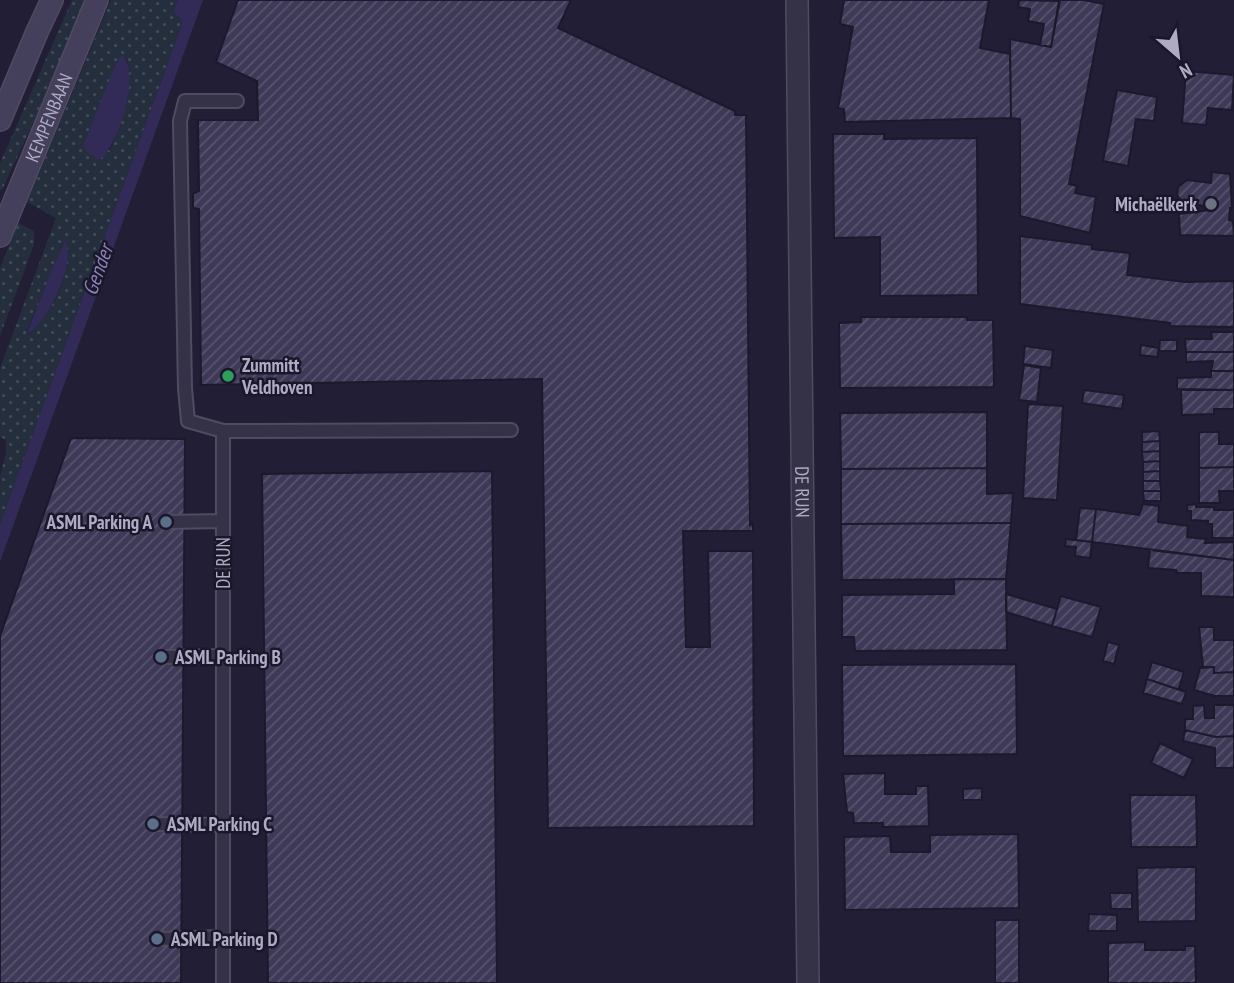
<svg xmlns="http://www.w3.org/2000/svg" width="1234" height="983" viewBox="0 0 1234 983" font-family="'PT Sans Narrow',sans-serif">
<defs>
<pattern id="grass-dots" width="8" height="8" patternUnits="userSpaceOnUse" patternTransform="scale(1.75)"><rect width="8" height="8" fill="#242e3c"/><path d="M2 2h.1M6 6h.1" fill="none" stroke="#414a57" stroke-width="1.8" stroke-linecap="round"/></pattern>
<pattern id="building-hatch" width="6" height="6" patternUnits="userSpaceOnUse" patternTransform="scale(1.75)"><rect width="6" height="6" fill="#3e3957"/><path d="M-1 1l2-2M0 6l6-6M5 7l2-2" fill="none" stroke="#57536e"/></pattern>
</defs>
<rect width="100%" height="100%" fill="#211e36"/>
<!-- grass -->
<path fill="url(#grass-dots)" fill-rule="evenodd" d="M72,0H88L70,44L2,190H0V163Z
M111,0H178L173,12L181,19L182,24L0,524V476L6,453V440L0,437V368L56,218L27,202ZM119,58H126L128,63C129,99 125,117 110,150L88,153L83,146ZM63,244C74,274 51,315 28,335L26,333Z
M18,223L34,231V245L0,336V268Z"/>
<!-- water -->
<path fill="#322b57" d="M178,0H203L0,562V524L182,24L181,19L173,12Z
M123,56C141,75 119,144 100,160L88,153L83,146L114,68L119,58Z
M65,241C77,263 48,324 26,335L53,267Z"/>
<!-- building -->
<path fill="url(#building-hatch)" stroke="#1c192d" stroke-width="2" d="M238,0H571L558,28L735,111V115H746L750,525L753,524V531H683L686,647H710L708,551H753L754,826L548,828L542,379L199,385L201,384L199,209L193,208V194L199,191L198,122L196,120H258L257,81L216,62Z
M844,0H989L980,48L1010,54L1011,118L845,122L844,109L838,108L853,27L840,24Z
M1019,0L1059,1L1051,47L1040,45L1044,24L1028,21L1030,9L1018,7Z
M1060,0H1084L1104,4L1069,184L1077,186L1075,193L1096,197L1090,233L1020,216V119L1011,118L1010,39L1051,47Z
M1186,71L1234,75L1232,110L1208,108L1206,125L1182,123Z
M1117,90L1157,97L1154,121L1136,119L1128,166L1103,161Z
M833,134H884V139L977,138L978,295L880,296V237L834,238Z
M1212,172L1230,174L1232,208H1230L1229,220L1233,221L1234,236L1180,235L1179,214L1209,210V206L1183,204L1177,195L1178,187L1187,180L1211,183Z
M1020,236L1092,245V249L1130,253L1127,275L1185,282L1234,281V327L1170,326V323L1020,304Z
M861,317H967V320H993L994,387L840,388L839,323L861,322Z
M1211,332H1234V352H1186L1185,339H1212Z
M1160,340H1177V351H1159Z
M1141,345L1159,348L1157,357L1140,355Z
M1025,346L1053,350L1051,368L1023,364Z
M1186,352H1234V371H1211L1213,361L1186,362Z
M1024,365L1041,368L1037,402L1019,400Z
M1211,371H1234V390L1177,389V378L1211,377Z
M1084,390L1124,395L1122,409L1082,403Z
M1181,390H1234V409H1214V414L1182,415Z
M1028,404L1063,406L1057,500L1023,498Z
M987,412V468L841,469L840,413Z
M1159,431L1160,441L1142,442V432Z
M1199,432H1219V444H1234V467L1199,468Z
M71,438L185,439L181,983H0V636Z
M1160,441V451L1142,452V442Z
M1160,451V461L1143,462L1142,452Z
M1160,461V471L1143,472V462Z
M1234,467V491H1219L1220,503H1199V468Z
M987,468V494L1013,493L1011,523L841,524V469Z
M492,471L497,983H268L262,474Z
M1160,471V481H1143V472Z
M1143,481H1160L1161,491H1143Z
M1143,491H1161V501H1144Z
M1143,504L1159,506L1158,522L1188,526L1187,537L1206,539L1205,543L1234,542V560L1092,542L1096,509L1139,515Z
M1196,504V507H1214V510H1234V538H1212V524H1208V521L1191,520V511H1187V505Z
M1080,508L1096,509L1092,542L1076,540Z
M1011,523L1006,579L842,580L841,524Z
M1066,539L1092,542L1090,558L1075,556L1076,547L1065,546Z
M1150,550L1234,560V597L1201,596V573H1177L1176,570L1148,568Z
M954,579H1006L1007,650L855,651L854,637H842V595L954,594Z
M1006,594L1057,609L1052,626L1006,612Z
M1061,596L1101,607L1092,637L1052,626Z
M1199,627H1214V640H1234V672L1214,673V667H1203Z
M1108,642L1119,645L1114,664L1103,661Z
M1152,662L1184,672L1179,688L1186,692L1147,679Z
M1016,664L1017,754L843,756L842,665Z
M1214,667V673L1234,672V696H1215L1194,690L1200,668Z
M1147,679L1186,692L1182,704L1143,693Z
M1204,705L1205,718H1214V705H1234V736L1216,737L1185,730V719H1193V706Z
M1185,730L1216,737L1234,736V768H1215V748L1183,741Z
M1160,743L1193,759L1184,778L1151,763Z
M885,773V794H916V786H928L929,826L883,827V823H854L853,813L847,812L843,774Z
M982,788V800H963V789Z
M1130,795H1196L1197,847H1131Z
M1018,834L1019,908L845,910L844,837L890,836L891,852H930V835Z
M1181,867H1196V921L1138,922L1137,868Z
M1110,893H1132V909H1111Z
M1089,914L1117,915V931H1088Z
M995,920H1019V983H995Z
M1145,942V950H1185V946H1195L1196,983H1108V943Z"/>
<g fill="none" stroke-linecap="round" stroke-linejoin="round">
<!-- lane casing -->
<g stroke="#4f4c62" stroke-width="16">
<path id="lane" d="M223,431L188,421L185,388L180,121L185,101H237
M166,522L223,521
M161,657L223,656
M153,824L223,825
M157,939L223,937
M223,983V431L511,430"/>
</g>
<!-- street casing -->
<g stroke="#4f4c62" stroke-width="24">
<g id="street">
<path id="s1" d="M797,0L808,983"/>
</g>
</g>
<!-- secondary casing -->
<g stroke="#4f4c62" stroke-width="24">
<g id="secondary">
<path d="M0,120L37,32L52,0"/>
<path id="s2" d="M0,236L97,0"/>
</g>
</g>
<!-- lane -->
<use href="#lane" stroke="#353146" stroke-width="12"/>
<!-- street -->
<use href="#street" stroke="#353146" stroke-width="21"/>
<!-- secondary -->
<use href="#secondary" stroke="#443f5a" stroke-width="21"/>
</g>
<!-- markers -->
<circle fill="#6b7280" stroke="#1a172b" stroke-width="2.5" cx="1211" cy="204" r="7"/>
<circle fill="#2e9e5b" stroke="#1a172b" stroke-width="2.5" cx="228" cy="376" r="7"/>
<g fill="#5c6f8a" stroke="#1a172b" stroke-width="2.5">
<circle cx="166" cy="522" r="7"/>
<circle cx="161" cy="657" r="7"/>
<circle cx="153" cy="824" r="7"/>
<circle cx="157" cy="939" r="7"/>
</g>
<g text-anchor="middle" stroke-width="5" stroke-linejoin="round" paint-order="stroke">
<!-- street labels -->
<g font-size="19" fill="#afabc4" stroke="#1a172b">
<text dy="7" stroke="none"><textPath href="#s2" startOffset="128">KEMPENBAAN</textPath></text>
<text dy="7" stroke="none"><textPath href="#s1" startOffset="492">DE RUN</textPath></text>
<text transform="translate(223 563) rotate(-90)" y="7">DE RUN</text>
</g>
<!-- poi labels -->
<g font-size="19" font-weight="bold" fill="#afabc4" stroke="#1a172b" text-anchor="start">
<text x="1197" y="211" text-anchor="end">Michaëlkerk</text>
<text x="242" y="372">Zummitt<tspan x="242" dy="22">Veldhoven</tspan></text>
<text x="152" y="529" text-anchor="end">ASML Parking A</text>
<text x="175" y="664">ASML Parking B</text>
<text x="167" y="831">ASML Parking C</text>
<text x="171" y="946">ASML Parking D</text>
</g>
<!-- water labels -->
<g font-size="21" font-style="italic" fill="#8981b7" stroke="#1a172b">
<text transform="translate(98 270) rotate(-70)" y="7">Gender</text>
</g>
</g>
<!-- north arrow -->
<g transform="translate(1178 56) rotate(152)" stroke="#1a172b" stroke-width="5" paint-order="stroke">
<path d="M0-5L12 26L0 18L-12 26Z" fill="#afabc4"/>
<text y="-10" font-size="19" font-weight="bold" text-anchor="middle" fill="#afabc4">N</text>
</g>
</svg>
